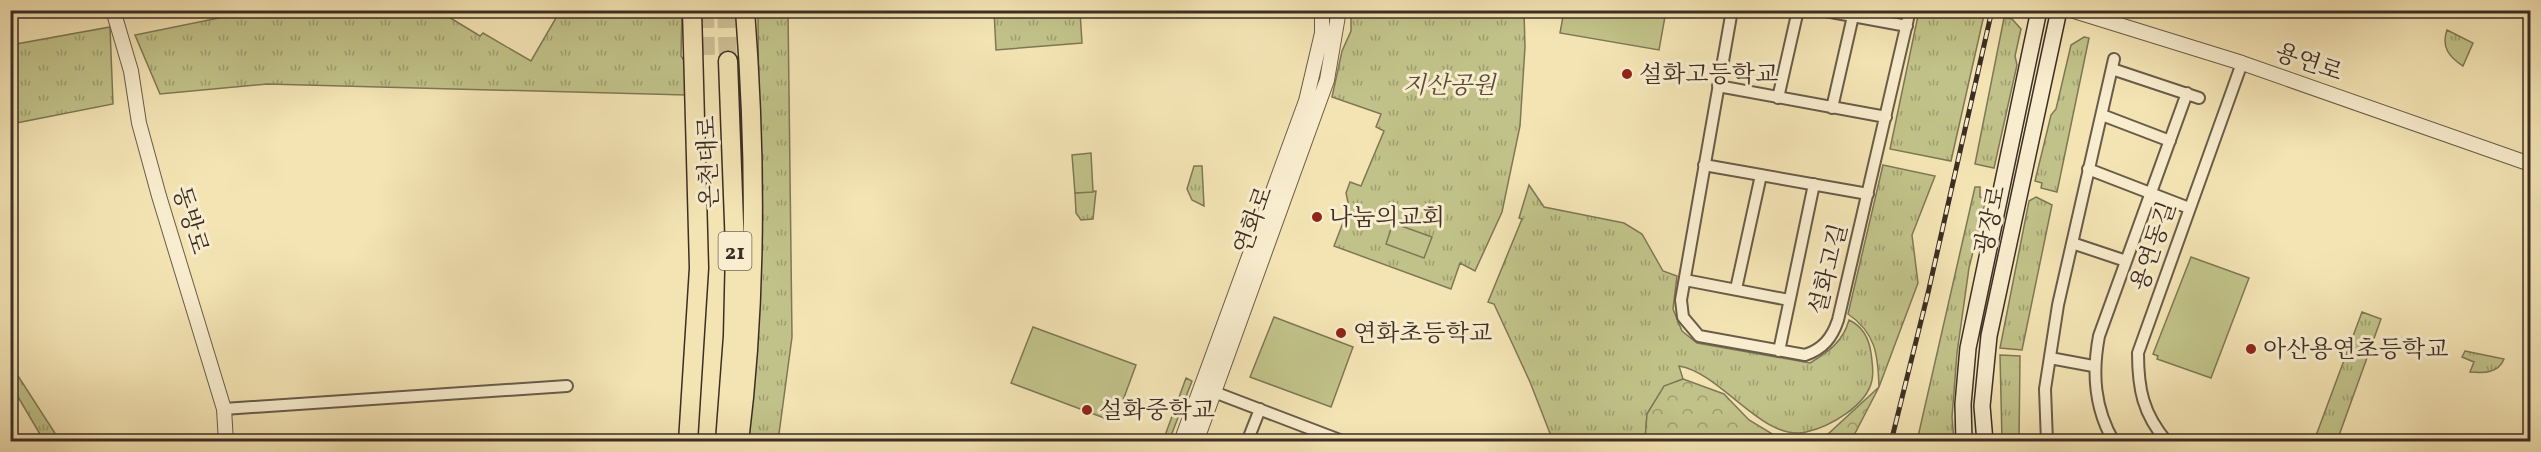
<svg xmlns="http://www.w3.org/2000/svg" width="2541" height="452" viewBox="0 0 2541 452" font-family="Vollkorn,'Noto Serif KR',serif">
<defs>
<pattern id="grass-tufts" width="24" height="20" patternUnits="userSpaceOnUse" patternTransform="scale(1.5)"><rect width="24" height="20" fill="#c1c289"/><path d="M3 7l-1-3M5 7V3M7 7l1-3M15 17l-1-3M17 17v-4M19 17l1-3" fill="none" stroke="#9e9e70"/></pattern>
<pattern id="forest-crowns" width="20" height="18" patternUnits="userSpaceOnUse" patternTransform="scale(1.5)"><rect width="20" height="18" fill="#c1c289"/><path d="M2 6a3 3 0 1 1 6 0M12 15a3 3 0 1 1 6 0" fill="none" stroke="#9e9e70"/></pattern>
</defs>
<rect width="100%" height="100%" fill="#f4e4b4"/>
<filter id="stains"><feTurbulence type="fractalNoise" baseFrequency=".00333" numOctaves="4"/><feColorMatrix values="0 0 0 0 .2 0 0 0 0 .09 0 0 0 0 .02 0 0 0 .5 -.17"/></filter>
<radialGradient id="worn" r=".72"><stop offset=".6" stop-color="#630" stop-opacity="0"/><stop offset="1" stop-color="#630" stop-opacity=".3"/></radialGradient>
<!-- grass -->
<path fill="url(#grass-tufts)" stroke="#7e7856" stroke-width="1.5" d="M253,11H439L480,36L483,33L531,61L560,11H682L681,56L687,65L686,95L267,84L160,94L135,35Z
M758,11H788L792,337L778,441L748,442C761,298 759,154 758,11Z
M994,11H1080L1082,43L996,50Z
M1351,11H1524L1525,47L1520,126L1502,212L1475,271L1460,263L1451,289L1334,246L1349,207L1346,193L1350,182L1361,186L1384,131L1376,127L1381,114L1332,97L1342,51L1351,31Z
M1919,11H1963L1984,15L1951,161L1890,149Z
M2004,18L2012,19L2021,29L2015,56L2017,65L1994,168L1975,164Z
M110,27L113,104L11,124V45Z
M2447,30L2473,43L2463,66C2449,57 2441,47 2447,30Z
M2084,37L2089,38L2057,192L2041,188L2042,183L2035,181L2051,115L2056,109L2071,45Z
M1883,165L1935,176L1912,235L1918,283L1879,387C1878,355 1876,333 1848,314Z
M1194,166H1202L1204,206L1192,200L1187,189Z
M1529,185L1544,207L1624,223L1642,234L1663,271L1677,276L1673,309L1682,331L1697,343L1810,363C1828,352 1843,342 1849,320C1862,326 1869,338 1871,353C1872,361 1874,371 1872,380C1867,406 1829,427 1806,432C1762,442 1722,373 1679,366L1683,379L1665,386L1647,414L1645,441H1553L1530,382L1494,304L1488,302L1522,219L1519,218Z
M1975,187H1980V197L1986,199L1969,268L1957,353L1952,417L1954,441H1917Z
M1096,191L1093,219L1081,220L1076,213L1075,193Z
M2036,197L2052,205L2022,350L2000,348L2029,201Z
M2362,312L2381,319L2337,441H2314Z
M2465,351L2504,359C2498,374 2483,373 2470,372L2474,362L2462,357Z
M2000,355L2020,356L2019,441H2002Z
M10,365H11L60,441H44L11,385Z
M1186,378L1192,381L1169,441H1163Z"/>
<!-- forest -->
<path fill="url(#forest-crowns)" stroke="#7e7856" stroke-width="1.5" d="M1683,379L1724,394L1749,420L1784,441H1645L1647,414L1664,386Z
M1879,387L1851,441H1801L1828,434Z"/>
<!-- garden -->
<path fill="#c1c289" stroke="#7e7856" stroke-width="1.5" d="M1564,11H1666L1659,50L1560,33Z
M1091,153L1093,192L1075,193L1072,155Z
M1393,223L1432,237L1424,258L1386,244Z
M2191,257L2249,278L2211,378L2157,359L2158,356L2153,354Z
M1274,317L1353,347L1331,407L1250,377Z
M1033,327L1136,365L1115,422L1011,383Z"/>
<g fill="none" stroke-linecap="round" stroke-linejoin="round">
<!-- trunk-tunnel -->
<path stroke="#cfc097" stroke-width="18" stroke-dasharray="18 9" stroke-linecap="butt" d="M705,10L706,61
M726,10L728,61"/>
<!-- minor casing -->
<g stroke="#6a5c48" stroke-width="14">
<path id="minor" d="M1732,10L1681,300L1683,317L1699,336L1805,355C1823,349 1832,338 1838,320L1910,10
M1820,10L1907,26
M2112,69L2199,98
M1718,86L1886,117
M1778,98L1798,10
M1832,108L1853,16
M2102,115L2170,141
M1704,165L1868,194
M2088,169L2189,208
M2072,243L2126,261
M1685,280L1789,300
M1736,289L1761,175
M1779,351L1814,184
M2050,358L2093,366
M1214,392L1345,442
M224,409L567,386
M1247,442L1260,409
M2047,442L2045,389L2058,305L2114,59
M2114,442C2094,408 2092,373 2099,336L2187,93
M2167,442C2143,414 2138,389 2138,353L2242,63"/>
</g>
<!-- tertiary casing -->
<g stroke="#6a5c48" stroke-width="16">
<path id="tertiary" d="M113,10L131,71L139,123L159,196L224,409L226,442
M2071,10L2242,63L2530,164
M1181,442L1306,101L1322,33V10
M1196,442L1327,80L1339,10"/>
</g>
<!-- secondary casing -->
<g stroke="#3c2e24" stroke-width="18">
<path id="secondary" d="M1964,442L1963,404L1968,348L2039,10
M1985,442L1982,406L1989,336L2059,10"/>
</g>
<!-- trunk casing -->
<g stroke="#3c2e24" stroke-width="21">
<path id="trunk" d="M688,442L699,268L692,10
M725,442L733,336L735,249L728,61
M739,442C757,299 756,153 745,10"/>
</g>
<!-- minor -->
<use href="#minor" stroke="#f8edce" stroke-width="10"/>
<!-- tertiary -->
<use href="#tertiary" stroke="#f8edce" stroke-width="14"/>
<!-- secondary -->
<use href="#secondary" stroke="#f8edce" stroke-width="15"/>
<!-- trunk -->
<use href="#trunk" stroke="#f4e4b4" stroke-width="18"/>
<!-- rail casing -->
<g stroke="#3c2e24" stroke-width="5">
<path id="rail" d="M1891,442L1928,293L1992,10"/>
</g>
<!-- rail -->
<use href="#rail" stroke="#f8edce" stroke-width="3" stroke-dasharray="9" stroke-linecap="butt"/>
</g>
<!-- markers -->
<g fill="#8f2418" stroke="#f8edce" stroke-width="2">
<circle cx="1627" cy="74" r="6"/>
<circle cx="1317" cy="217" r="6"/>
<circle cx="1341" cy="333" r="6"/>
<circle cx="2251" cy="349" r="6"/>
<circle cx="1087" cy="410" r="6"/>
</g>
<g text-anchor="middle" stroke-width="6" stroke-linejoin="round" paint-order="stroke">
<!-- shield labels -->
<rect fill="#f8edce" stroke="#746757" stroke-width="1.5" x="718.5" y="232" width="33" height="38" rx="4.5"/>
<g font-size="22" font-weight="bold" fill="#3c2e24">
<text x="735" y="259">21</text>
</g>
<!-- street labels -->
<g font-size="24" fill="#3c2e24" stroke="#f8edce">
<text transform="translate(2309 62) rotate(19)" y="8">용연로</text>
<text transform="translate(708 162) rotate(-92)" y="8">온천대로</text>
<text transform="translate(191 220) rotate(73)" y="8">동방로</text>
<text transform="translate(1253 220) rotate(-70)" y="8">연화로</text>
<text transform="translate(1990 220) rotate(-78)" y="8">광장로</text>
<text transform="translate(2153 246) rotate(-71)" y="8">용연동길</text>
<text transform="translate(1828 269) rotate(-76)" y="8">설화고길</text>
</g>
<!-- poi labels -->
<g font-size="24" fill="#3c2e24" stroke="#f8edce" text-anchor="start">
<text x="1639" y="82">설화고등학교</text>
<text x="1329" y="225">나눔의교회</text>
<text x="1353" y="341">연화초등학교</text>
<text x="2263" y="357">아산용연초등학교</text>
<text x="1099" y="418">설화중학교</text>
</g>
<!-- park labels -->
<g font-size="24" font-style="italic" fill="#574c38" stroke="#f8edce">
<text x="1449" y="93">지산공원</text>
</g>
</g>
<!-- margin -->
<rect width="2541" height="452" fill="none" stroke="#f4e4b4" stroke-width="36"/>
<rect x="12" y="12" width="2517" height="428" fill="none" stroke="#3c2e24" stroke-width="3"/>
<rect x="18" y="18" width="2505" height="416" fill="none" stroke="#3c2e24" stroke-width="1.5"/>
<rect width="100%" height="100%" filter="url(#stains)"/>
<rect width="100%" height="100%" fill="url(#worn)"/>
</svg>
